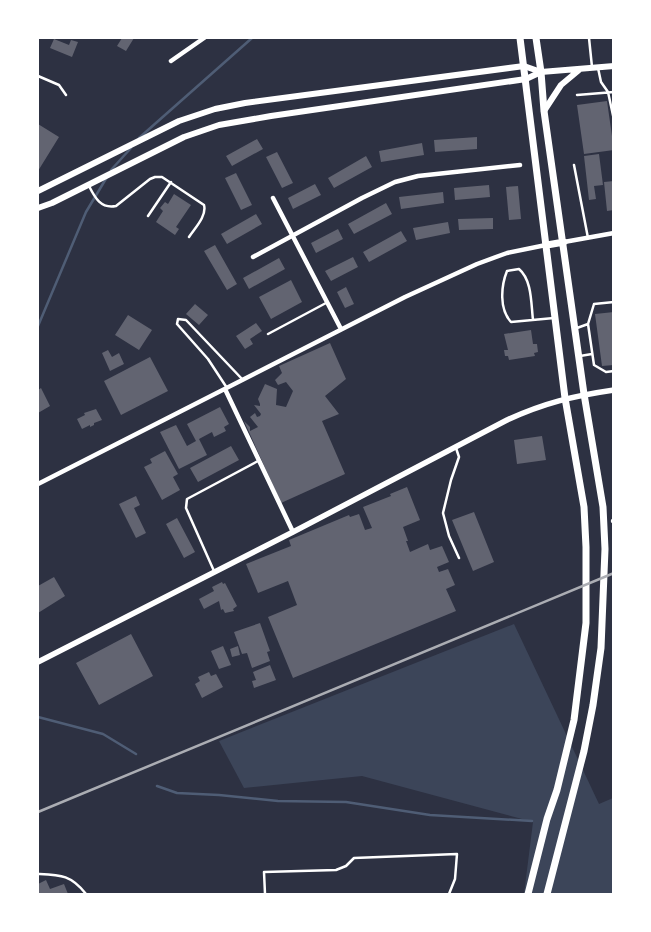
<svg xmlns="http://www.w3.org/2000/svg" width="651" height="932" viewBox="0 0 651 932" font-family="Karla,sans-serif">
<rect width="100%" height="100%" fill="#2d3142"/>
<!-- green -->
<path fill="#3c4559" d="M514,624L599,804L613,798L614,873L612,875L613,894H524L533,822L362,776L244,788L219,741Z"/>
<g fill="none" stroke-linecap="round" stroke-linejoin="round">
<!-- stream -->
<path stroke="#4f5d75" stroke-width="2.5" d="M139,138L252,38
M111,170L131,148
M38,326L86,212L107,177
M38,717L103,734L136,754
M157,786L177,793L219,795L278,801L346,802L430,815L532,821"/>
</g>
<!-- building -->
<path fill="#626471" d="M122,38H134L126,51L117,46Z
M54,39L69,45L71,40L78,42L72,57L50,48Z
M607,101L614,150L584,154L577,105Z
M38,124L59,137L38,171Z
M477,137V149L435,152L434,140Z
M257,139L263,149L232,166L226,156Z
M422,143L424,155L381,162L379,151Z
M277,152L293,183L282,188L266,157Z
M599,154L603,185L594,186L596,199L589,200L584,156Z
M366,156L372,167L334,188L328,178Z
M236,173L252,205L241,210L225,178Z
M614,181V210L607,211L604,182Z
M315,184L321,195L293,209L288,198Z
M489,185L490,197L455,200L454,188Z
M518,186L521,219L509,220L506,187Z
M443,192L444,203L401,209L399,197Z
M174,194L191,205L176,227L179,229L175,235L156,222L163,211L160,208L165,202L168,204Z
M386,203L392,214L354,234L348,224Z
M256,214L262,224L227,244L221,234Z
M493,218V229L459,230L458,219Z
M448,222L450,233L416,240L413,228Z
M338,229L343,239L316,253L311,243Z
M401,231L407,241L369,262L363,252Z
M215,245L237,284L227,290L204,251Z
M353,257L358,267L331,281L325,271Z
M279,258L285,269L249,289L243,278Z
M291,280L302,302L271,319L259,297Z
M346,287L354,304L345,308L337,292Z
M195,304L208,315L199,325L186,314Z
M614,312V365L602,366L595,314Z
M128,315L152,330L139,350L115,335Z
M256,323L262,331L250,339L253,344L245,349L236,336Z
M531,330L533,344H537L538,352L534,353L535,356L509,360L508,356H505L504,350H508L504,334Z
M330,343L346,379L325,396L339,414L322,421L345,474L281,503L244,421L250,427V431L258,427L250,417L255,413L257,417L260,416L261,414L254,405L260,406V404L258,399L265,384L277,389L276,405L286,407L293,391L286,382L278,385L275,380L282,373L279,366Z
M108,350L112,357L119,353L124,364L110,371L102,353Z
M150,357L168,391L121,415L104,381Z
M41,388L50,406L38,413V390Z
M220,407L229,424L224,427L226,431L214,437L212,432L199,439L207,455L179,469L160,432L176,425L187,446L196,441L187,424Z
M96,409L102,420L94,423V425L90,427V425L82,429L77,419L85,415L84,413Z
M542,436L546,460L517,464L514,440Z
M231,446L239,460L198,482L190,468Z
M165,451L178,474L173,477L180,490L162,500L144,467L152,463L150,459Z
M407,487L420,520L403,527L408,541H406L410,552L428,544L430,550L442,546L449,562L437,567L439,572L448,569L455,585L446,589L456,611L293,678L268,617L297,605L288,581L258,593L246,564L291,546L289,540L349,515L350,517L359,514L365,530L372,528L363,507L391,496L390,494Z
M136,496L140,505L134,508L146,533L136,538L119,504Z
M474,512L494,562L473,571L452,520Z
M177,518L195,552L184,558L166,524Z
M54,577L65,596L38,613V586Z
M222,582L223,584L225,583L237,606L233,609L234,611L225,613L223,609L221,610L219,601L204,609L199,599L214,591L212,587Z
M260,623L270,651L267,652L270,661L252,668L247,653L242,654L234,632Z
M131,634L153,676L99,705L76,663Z
M223,646L231,665L219,669L211,651Z
M238,646L240,655L232,657L230,649Z
M270,665L276,680L254,688L252,681L256,680L253,672Z
M209,672L211,676L216,674L223,687L202,698L195,684L200,681L198,677Z
M46,880L50,889L64,884L68,894H38V884Z"/>
<g fill="none" stroke-linecap="round" stroke-linejoin="round">
<!-- service -->
<path stroke="#fff" stroke-width="2.5" d="M589,38L592,67
M598,68L601,82L608,92L614,120
M38,76L59,85L66,95
M577,95L614,92
M574,165L588,238
M89,186C95,198 101,209 116,206L150,179L155,177H162L204,205C207,216 195,228 189,237
M148,216L171,182
M533,320C531,303 532,280 519,269L507,271C501,286 499,309 511,322L554,318
M588,324L594,365L606,372L614,371
M577,328L588,324L594,304L614,302
M268,334L326,303
M580,356L592,354
M227,388L208,359L177,324L178,319L186,320L243,380
M456,448L459,457L451,480L443,513L449,536L459,558
M214,571L186,508L187,499L258,461
M38,874C61,875 71,875 86,894
M265,894L264,872L336,870L346,866L354,858L457,854L455,879L449,894"/>
<!-- minor -->
<path stroke="#fff" stroke-width="4.5" d="M171,61L204,38
M273,198L341,329
M564,242L614,233
M253,257L362,198L395,182L418,176L520,165
M225,389L293,532
M38,484L405,297L477,264L507,253L546,245
M613,521H614"/>
<!-- tertiary -->
<path stroke="#fff" stroke-width="5.5" d="M38,662L293,532L507,420C544,403 573,396 614,390"/>
<!-- secondary -->
<path stroke="#fff" stroke-width="6" d="M544,111L561,85L579,70
M38,191L179,121L215,109L245,103L524,66L541,72L614,66
M38,208L52,203L184,137L219,125L271,116L526,79L541,72"/>
<!-- primary -->
<path stroke="#fff" stroke-width="7" d="M520,38L565,398L584,507L586,547V623L574,720L557,790L547,819L528,894
M536,38L541,72L544,111L584,394L603,507L605,549L601,648L593,705L584,751L547,894
M547,245L564,242"/>
<!-- rail -->
<path stroke="#abadb3" stroke-width="2.5" d="M38,812L614,573"/>
</g>
<!-- border -->
<rect width="651" height="932" fill="none" stroke="#ffffff" stroke-width="78"/>
</svg>
